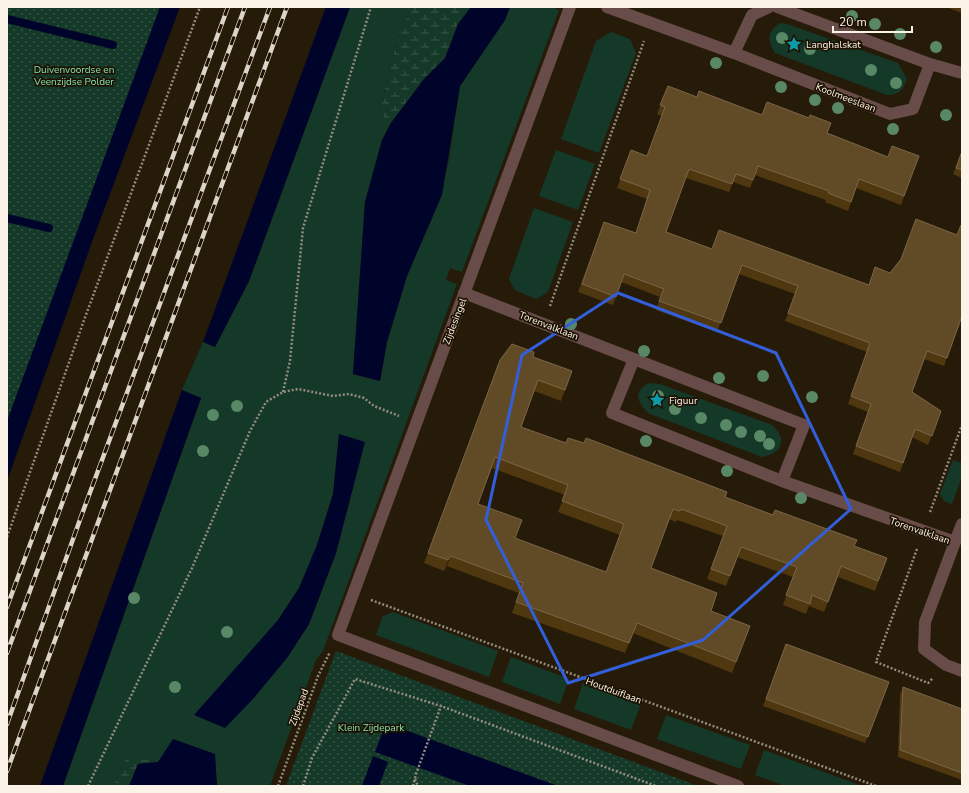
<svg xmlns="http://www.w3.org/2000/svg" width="969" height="793" viewBox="0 0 969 793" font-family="'Nunito Sans',sans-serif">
<defs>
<pattern id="wetland-marsh" width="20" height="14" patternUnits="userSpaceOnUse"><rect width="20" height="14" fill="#153929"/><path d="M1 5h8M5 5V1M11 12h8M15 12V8" fill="none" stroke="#385648"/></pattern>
<pattern id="park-dots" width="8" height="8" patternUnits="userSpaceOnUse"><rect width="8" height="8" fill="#153929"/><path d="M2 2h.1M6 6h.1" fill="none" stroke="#385648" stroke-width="1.8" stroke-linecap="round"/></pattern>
</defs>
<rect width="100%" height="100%" fill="#261b09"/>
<!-- green -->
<path fill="#153929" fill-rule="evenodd" d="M350,7H412L398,38L379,112L391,123L382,140L365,202L353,374L380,381L387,342L407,276L448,165L460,86L505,20L510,7H552L559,10L462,272L450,268L446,280L457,284L323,651L316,660L270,786H217V779L158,762L127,756L113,786H63L201,398L182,390L203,342L215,347L249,281ZM339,435L364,443L336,553L309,624L287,658L278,620L299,588L317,545L333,494Z
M780,23L787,24L898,63L907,79C903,90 899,95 887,95L775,53C767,40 767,31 780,23Z
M611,32L630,39L636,53L599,153L561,139L596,41Z
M556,150L595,164L578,210L539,196Z
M534,208L573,222L548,292L536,299L515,290L509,279Z
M648,383L660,384L772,425C788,439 782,454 762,457L648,413C637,401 633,393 648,383Z
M953,460L962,463V477L952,504L944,501L940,494Z
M393,612L498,651L489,677L376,635L383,616Z
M511,657L569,679L560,704L502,682Z
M583,683L641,704L631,730L574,709Z
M666,715L750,745L741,769L657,739Z
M764,750L862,786H785L755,775Z"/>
<!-- wetland -->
<path fill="url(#wetland-marsh)" d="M412,7H471L458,24L445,58L424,79L391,123L379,113L398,38Z
M127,756L158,762L138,764L129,786H113Z"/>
<!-- park -->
<path fill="url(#park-dots)" d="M7,7H170L7,458Z
M336,651L698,786H286Z"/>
<!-- water -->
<path fill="#00032a" d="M160,7H180L92,242L7,481V421Z
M326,7H350L249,281L215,347L203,342Z
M471,7H510L505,20L460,86L442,195L407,276L387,342L380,381L353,374L365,202L382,140L391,123L424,79L445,58L458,24Z
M182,390L201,398L63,786H40Z
M339,434L365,442L336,553L309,624L287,658L253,699L225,728L194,715L278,620L299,588L317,545L333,494Z
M386,723L558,786H470L375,752Z
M173,739L215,754L217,786H129L138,764L158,762Z
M373,756L388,762L379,786H362Z"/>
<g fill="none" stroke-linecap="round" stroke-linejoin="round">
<!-- stream -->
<path stroke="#00032a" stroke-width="8" d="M7,19L113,45
M7,218L49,228"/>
<!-- path -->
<path stroke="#958b7d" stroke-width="2.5" stroke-dasharray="2 2" stroke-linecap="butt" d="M550,306L644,41
M283,392L290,361L303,228L371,7
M930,512L962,425
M7,537L83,323L200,7
M917,549L876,662L928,683L933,678
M371,600L876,786
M415,779L418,786
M88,786L192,568L250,431L266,402L283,392L298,389L333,396L349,394L364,398L374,406L399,416
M278,786L318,676L330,652
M303,786L312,758L355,679L441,706L656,786
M413,786L416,774L441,706"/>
<!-- minor -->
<path stroke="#684c49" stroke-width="12" d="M570,7L338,635L738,786
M607,7L734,53L890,114L913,109L930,64
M777,7L930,64L962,73
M734,53L752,15L769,7
M464,293L804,425L782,481
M634,359L612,413L782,481L955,542L925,622L924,649L946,665L962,671
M955,542L962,524"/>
<!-- rail casing -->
<g stroke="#dcd4c8" stroke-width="4.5">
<path id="rail" d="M7,607L228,7
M7,653L245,7
M7,724L82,514L270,7
M7,771L287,7"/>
</g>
<!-- rail -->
<use href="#rail" stroke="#1d1202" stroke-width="3" stroke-dasharray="9" stroke-linecap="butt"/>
</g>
<!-- trees -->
<g fill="#588866">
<circle cx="852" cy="16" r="6"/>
<circle cx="875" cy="24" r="6"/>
<circle cx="900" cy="34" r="6"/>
<circle cx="782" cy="38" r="6"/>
<circle cx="936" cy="47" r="6"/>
<circle cx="810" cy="49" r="6"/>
<circle cx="716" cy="63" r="6"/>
<circle cx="871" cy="70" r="6"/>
<circle cx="896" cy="83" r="6"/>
<circle cx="781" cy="87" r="6"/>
<circle cx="815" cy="100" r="6"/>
<circle cx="838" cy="108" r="6"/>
<circle cx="946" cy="115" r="6"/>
<circle cx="893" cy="129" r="6"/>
<circle cx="571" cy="324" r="6"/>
<circle cx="644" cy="351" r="6"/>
<circle cx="763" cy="376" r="6"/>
<circle cx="719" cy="378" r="6"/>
<circle cx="658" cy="396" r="6"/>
<circle cx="812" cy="397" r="6"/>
<circle cx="237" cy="406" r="6"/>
<circle cx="675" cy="409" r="6"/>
<circle cx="213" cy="415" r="6"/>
<circle cx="701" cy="418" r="6"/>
<circle cx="726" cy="425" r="6"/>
<circle cx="741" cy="432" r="6"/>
<circle cx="760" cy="436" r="6"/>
<circle cx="646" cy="441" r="6"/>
<circle cx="769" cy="444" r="6"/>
<circle cx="203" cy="451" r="6"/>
<circle cx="727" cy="471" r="6"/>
<circle cx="801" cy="498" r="6"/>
<circle cx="134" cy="598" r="6"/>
<circle cx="227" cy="632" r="6"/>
<circle cx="175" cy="687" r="6"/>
</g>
<!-- wall -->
<path fill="#4f3710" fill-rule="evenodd" d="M946,7H962V13Z
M668,86L697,97L827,133L888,157L919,156L901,205L856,188L848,211L825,202L826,200L755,175L750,188L733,182L729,192L686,178L666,232L712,249L868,285L962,316L944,366L924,359L912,392L941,411L928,445L912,437L900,472L853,454L868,412L848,404L867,352L785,321L795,294L739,274L717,332L656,310L660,297L621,282L613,305L578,292L604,222L636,233L647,199L617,188L631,150L647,156L662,116L657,114Z
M962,151V178L953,174Z
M533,357L572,371L561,401L534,391L521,427L566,443L725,497L887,558L875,591L838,577L824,612L809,606L806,614L783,605L793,577L737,557L726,586L707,579L723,536L677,520L676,522L669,519L651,568L711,611L750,626L732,673L633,633L625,653L512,613L519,593L447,566L444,571L424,563L500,360ZM492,468L565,495L558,512L620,535L606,572L515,538L478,504Z
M786,644L889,682L865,743L763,706Z
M903,687L962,709V780L898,757L900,694Z"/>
<!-- shaded-wall -->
<path fill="#372304" d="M451,556L447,566L444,571L448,560Z"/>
<!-- building -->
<path fill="#614b27" stroke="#7a6646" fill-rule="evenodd" d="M668,86L697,97L699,91L762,115L767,102L809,118L810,115L831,123L827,133L888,157L892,146L919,156L904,196L859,179L851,202L828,193L829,191L758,166L753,180L736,174L732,184L689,169L666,232L712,249L719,230L869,285L875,267L890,273L901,259L916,219L957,235L961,225L962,226V316L947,358L927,351L912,392L941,411L932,436L915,429L903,463L856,446L871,404L851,396L870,343L788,313L798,286L742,265L721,323L659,301L664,289L624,274L616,297L582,284L604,222L636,233L650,190L620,179L631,150L647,156L665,107L660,105Z
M962,151V170L956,168Z
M512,344L534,352L533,357L572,371L565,390L538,380L521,427L566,443L568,438L584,443L586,438L727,492L725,497L773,515L775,510L857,540L854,546L887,558L878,581L841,566L828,602L812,595L810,604L786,595L797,567L741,547L730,576L711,569L727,526L681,509L680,511L673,509L651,568L717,593L711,611L750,626L736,662L637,623L629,643L516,602L523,583L451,556L448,560L428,553L500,360ZM495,457L568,485L562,501L624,524L606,572L515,538L522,520L478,504Z
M786,644L889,682L868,737L766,699Z
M903,687L962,709V773L900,750Z"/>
<!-- marked area -->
<path fill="none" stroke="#335eda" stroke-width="3" stroke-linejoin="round" d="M618,293L776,353L851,509L703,640L568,683L486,520L522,355Z"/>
<!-- icons -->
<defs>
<g id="sight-bare" transform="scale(1.2)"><path d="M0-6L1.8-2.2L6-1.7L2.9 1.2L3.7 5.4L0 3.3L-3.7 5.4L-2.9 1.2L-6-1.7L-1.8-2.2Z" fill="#0f9aa8" stroke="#1d1202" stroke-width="2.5" paint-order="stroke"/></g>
</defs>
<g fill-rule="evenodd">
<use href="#sight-bare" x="794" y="44"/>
<use href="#sight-bare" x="657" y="400"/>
</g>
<g text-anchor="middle" stroke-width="3.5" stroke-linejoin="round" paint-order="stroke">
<!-- poi labels -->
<g font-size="10" fill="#fbf3e8" stroke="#1d1202" text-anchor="start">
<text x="806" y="48">Langhalskat</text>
<text x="669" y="404">Figuur</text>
</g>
<!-- park labels -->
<g font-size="10" fill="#81e1b2" stroke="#1d1202">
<text x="74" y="73">Duivenvoordse en<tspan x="74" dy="12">Veenzijdse Polder</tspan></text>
<text x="371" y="731">Klein Zijdepark</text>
</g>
<!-- street labels -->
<g font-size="10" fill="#fbf3e8" stroke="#1d1202">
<text transform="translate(846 97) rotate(21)" y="4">Koolmeeslaan</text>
<text transform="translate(454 321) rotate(-69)" y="4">Zijdesingel</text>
<text transform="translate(549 325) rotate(21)" y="4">Torenvalklaan</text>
<text transform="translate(920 530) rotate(19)" y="4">Torenvalklaan</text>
<text transform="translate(614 690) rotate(20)" y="4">Houtduiflaan</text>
<text transform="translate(298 707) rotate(-70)" y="4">Zijdepad</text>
</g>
</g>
<!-- border -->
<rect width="969" height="793" fill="none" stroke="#fbf3e8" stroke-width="16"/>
<!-- scale -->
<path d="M833 26v6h79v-6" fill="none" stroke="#fbf3e8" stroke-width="2"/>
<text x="839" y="26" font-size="12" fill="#fbf3e8" stroke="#1d1202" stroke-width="3" paint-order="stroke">20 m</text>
</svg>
